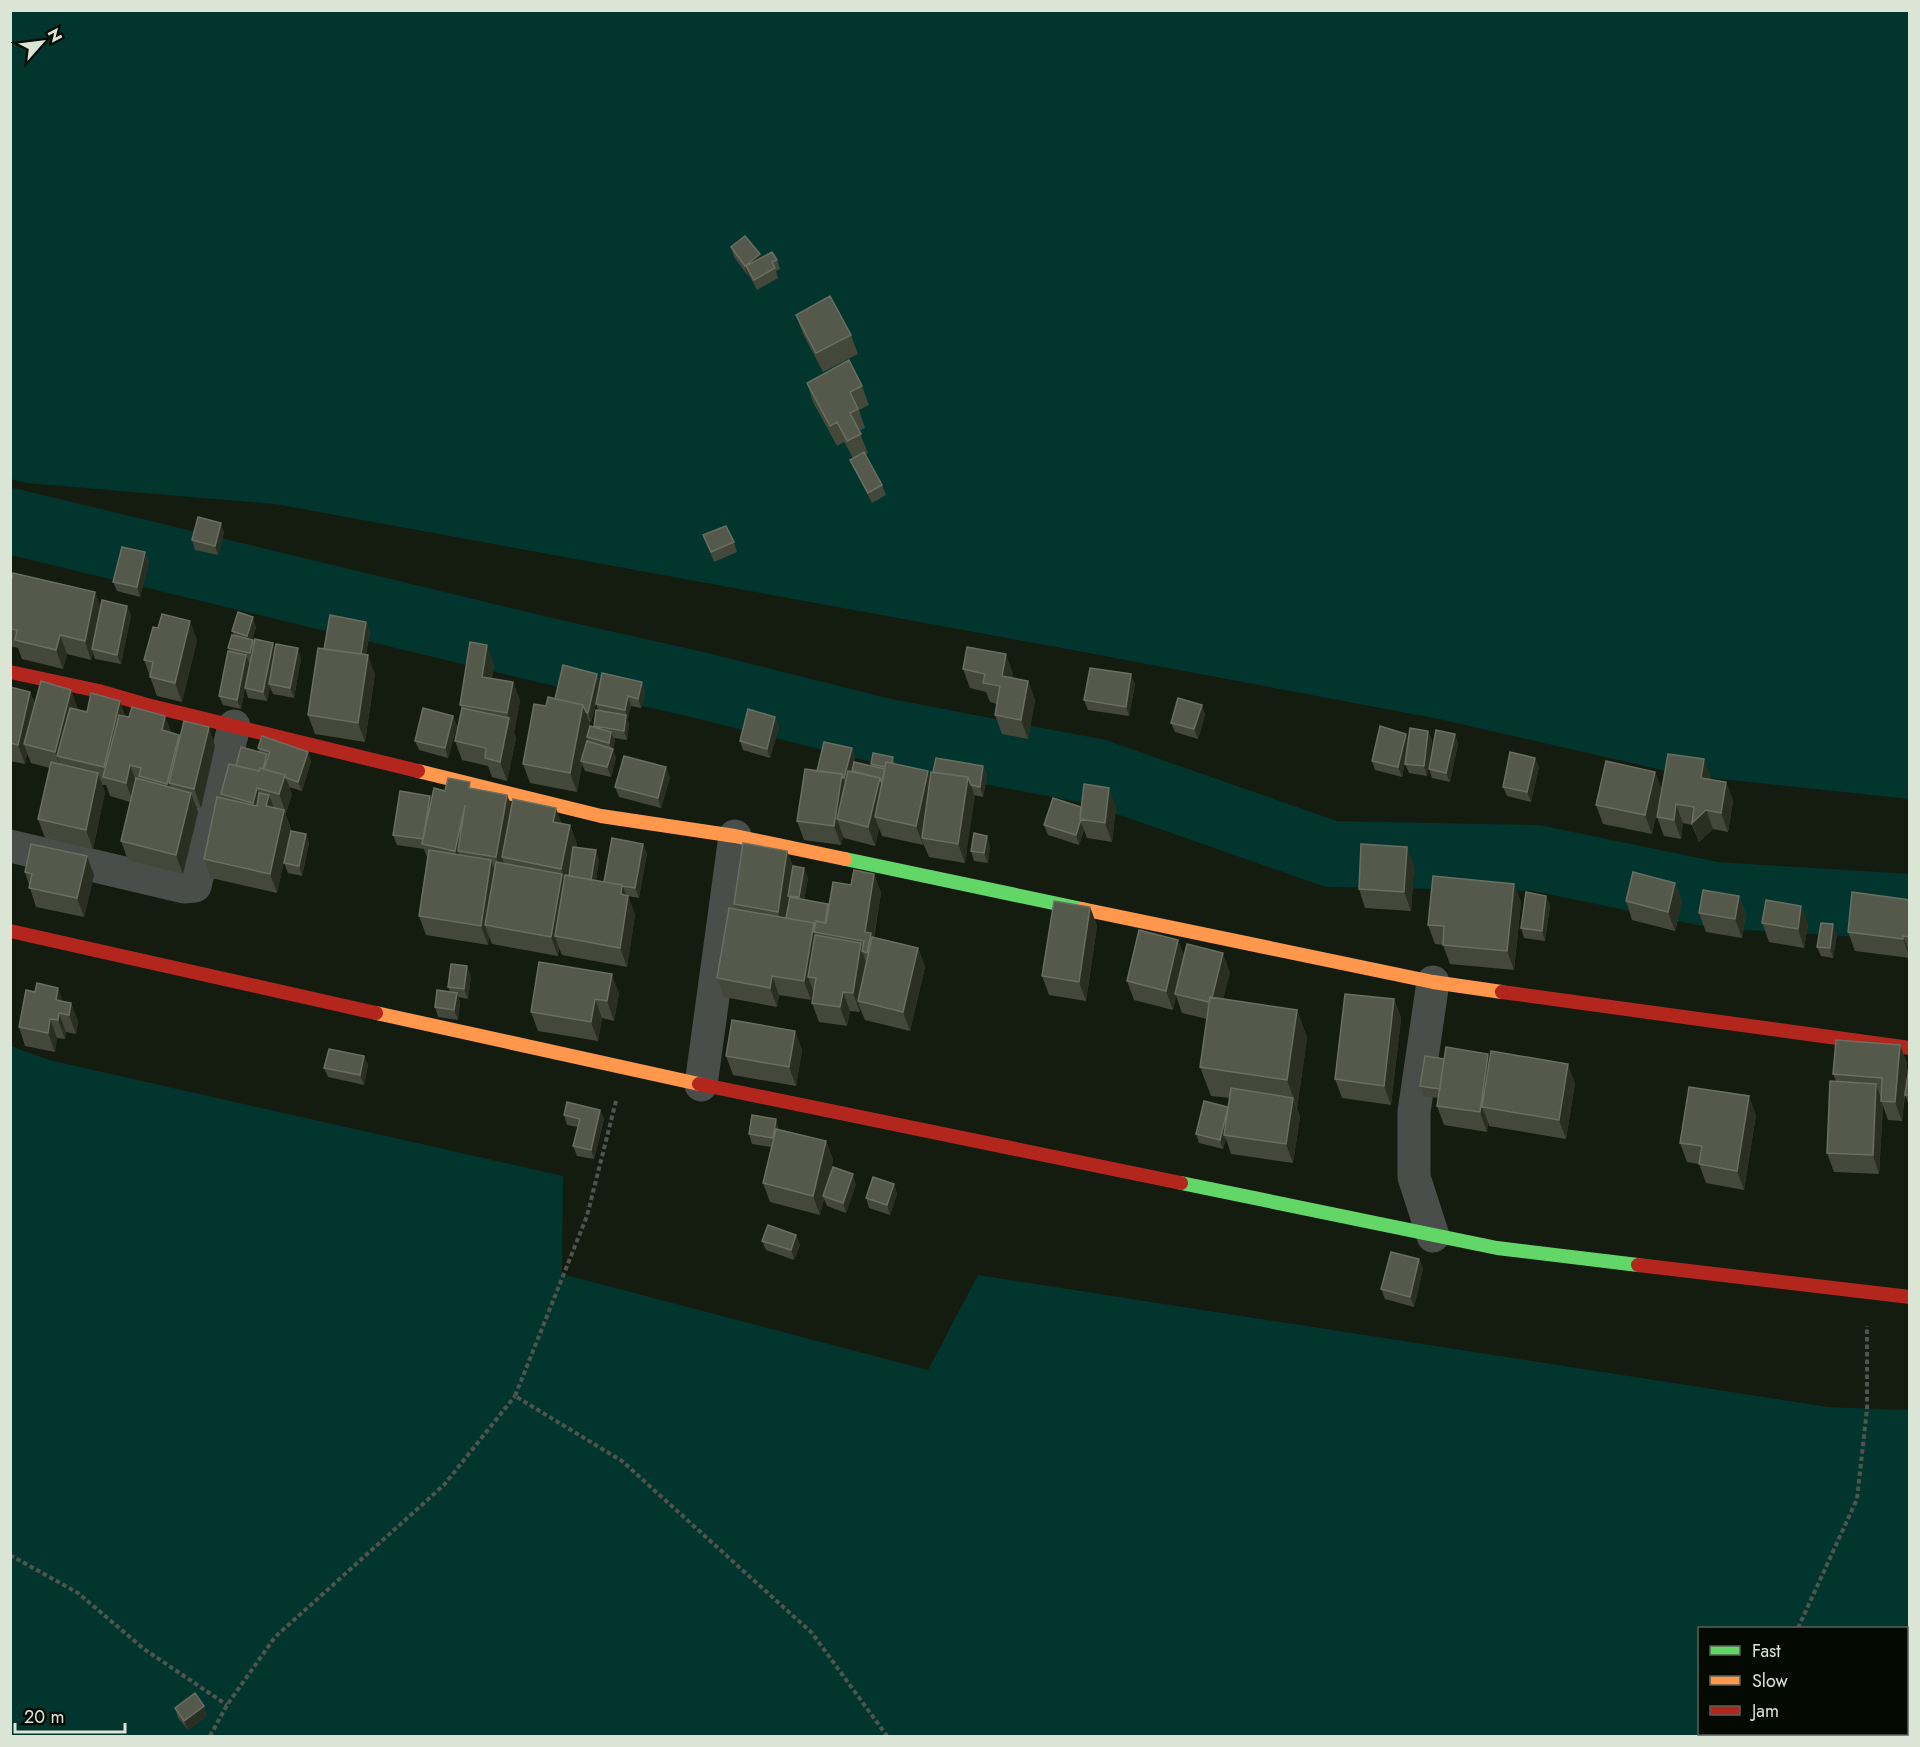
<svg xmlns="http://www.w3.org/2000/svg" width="1920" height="1747" viewBox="0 0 1920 1747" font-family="Jost,sans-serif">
<rect width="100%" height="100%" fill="#141b0f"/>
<!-- water -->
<path fill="#02352d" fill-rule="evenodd" d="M11,11H1909V799L1711,778L1675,773L1439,719L1078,651L275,504L26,483L11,479Z
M11,1046L49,1060L563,1176L562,1274L928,1370L978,1275L1828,1407L1909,1410V1736H11ZM1700,1628H1906V1734H1700Z"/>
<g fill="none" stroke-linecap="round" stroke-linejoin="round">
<!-- river -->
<path stroke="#02352d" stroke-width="66" d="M10,521L549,651L699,685L883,731L1097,772L1331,854L1536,858L1715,895L1910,907"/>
<!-- path -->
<path stroke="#50544e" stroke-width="4" stroke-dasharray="4.5 3" stroke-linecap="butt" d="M616,1101L587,1216L515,1396L622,1461L812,1633L887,1736
M10,1555L78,1593L144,1649L227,1705
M1798,1628L1857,1499L1867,1409V1326
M210,1736L227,1705L275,1637L444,1485L515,1396
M1742,1736L1744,1734"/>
<!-- street -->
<path stroke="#4a4e4a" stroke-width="33" d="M10,846L184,887L195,886L234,726
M701,1085L735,836
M1433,1236L1414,1177V1112L1433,982"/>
<!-- fast -->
<path stroke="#63d668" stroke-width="14" d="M845,859L1082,909
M1181,1183L1497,1248L1638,1265"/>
<!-- slow -->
<path stroke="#ff974d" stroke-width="14" d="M418,771L601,816L735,836L845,859
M1082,909L1433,982L1502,992
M376,1013L699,1084"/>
<!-- jam -->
<path stroke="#b3261e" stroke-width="14" d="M10,672L99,691L147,705L418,771
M10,931L376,1013
M1502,992L1910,1048
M699,1084L1181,1183
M1638,1265L1910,1297"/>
</g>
<!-- wall -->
<path fill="#43483b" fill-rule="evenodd" d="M731,247L760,254L761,258L777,260L780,269L776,271L778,278L757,290L749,275L748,276L734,257Z
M796,315L851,335L858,354L823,372L803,334Z
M807,383L862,386L869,405L859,410L865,428L859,431L868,453L865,455L882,485L886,495L872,503L854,469L850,460L853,458L844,442L837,446L813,402Z
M221,523L224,533L218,555L195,550L192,540Z
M703,535L734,542L737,552L714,562Z
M145,552L149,562L140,597L117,591L113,582Z
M10,585L95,592L100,606L131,615L121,664L95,659L93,653L91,660L67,654L63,669L22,659L18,648L10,646Z
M366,622L370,631L366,655L375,674L365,742L315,734L308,715L324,649Z
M256,627L252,640H253L254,642L273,643L275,648L301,658L294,698L273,694L270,687L267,701L248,698L245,688L241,709L223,705L219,696L230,652L228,648L234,635L232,631Z
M197,640L182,702L157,696L144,660Z
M494,664L492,679L513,682L520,701L514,732L516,738L507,781L492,777L488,766L462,760L455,741L462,709L460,705Z
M963,669L1013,673L1012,678L1028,681L1035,700L1028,739L1002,734L995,715L997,704L990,702L986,692L970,688Z
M642,682L645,692L641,708L631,706L627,719L629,724L627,740L614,738L615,741L613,749L616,758L611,777L585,771L582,764L577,792L530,783L523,764L546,706L555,699L600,683ZM596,704L598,710L594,726V728H589V722H591Z
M1135,684L1129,716L1088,710L1084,700Z
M10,687L30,692L35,704L71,690L78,710L87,712L129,717L165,716L171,732L179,735L180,737L215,746L201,808L196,807L198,812L183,874L128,860L121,841L130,802L110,796L106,785H102L105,792L93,849L45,838L38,819L50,768L31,763L27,753L25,764L10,761Z
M1202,705L1205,715L1198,739L1175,732L1171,723Z
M453,716L457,726L448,758L419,750L415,741Z
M775,717L779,727L770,758L743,750L740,741Z
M1428,731L1432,740L1427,776L1409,773L1405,764V762L1402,777L1375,770L1372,761L1406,734L1408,739Z
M1455,734L1458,744L1450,782L1432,778L1429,769Z
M258,748L311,761L302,791L289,787L292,794L286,813H285L291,829L277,893L211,878L204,859L222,798L221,794L236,766L259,752Z
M852,748L855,758L854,762L872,766L871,764L893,757L895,764L928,771L930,778L983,766L987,776L983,797L974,795L965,863L929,857L923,843V845L882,836L879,828L875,846L844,838L843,836L841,845L804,840L797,821L817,771Z
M1704,759L1711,779L1726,782L1733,801L1728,832L1713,829L1699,842L1692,825L1683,823L1681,839L1664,836L1657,817L1661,793L1652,834L1603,824L1596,805L1655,772L1662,791Z
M1539,767L1531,802L1507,796L1503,787Z
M670,777L661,808L619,797L615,787Z
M472,788L507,795L512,807L562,824L570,825L577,844L576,848L599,860L596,880L604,882L647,853L639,898L628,896L635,915L627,967L562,955L559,948L558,956L492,944L489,937L488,945L426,935L419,916L427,857L424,849L397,845L393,835L430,796L432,800L445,791Z
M1081,807H1116L1112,842L1087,838L1084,830L1079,845L1048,835L1044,825Z
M306,834L309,843L302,876L288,873L284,863Z
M990,845L988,863L974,861L971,851Z
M787,851L793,866L808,878L804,900L828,904L851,885L874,874L881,893L874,938L918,948L925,967L910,1031L865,1020L860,1008V1012L850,1011L847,1026L819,1022L812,1003L814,992L813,990L811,1000L779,995L777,1007L724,997L717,978L735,909L734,904Z
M1414,866L1411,911L1365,908L1359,889Z
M25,872L94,875L84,917L36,907Z
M1675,883L1682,902L1675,931L1632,920L1626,901Z
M1514,884L1521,903L1514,970L1450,964L1443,945L1435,944L1428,925Z
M1546,896L1550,905L1545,941L1524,938L1521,928Z
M1739,896L1746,915L1742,938L1706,932L1699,913Z
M1910,900V958L1855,951L1848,932Z
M1801,906L1808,925L1804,948L1769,942L1762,923Z
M1090,907L1097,926L1086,1001L1049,995L1042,976Z
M1837,934L1833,958L1821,956L1817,947Z
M1178,940L1184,956L1230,972L1223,999L1297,1010L1307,1038L1297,1108L1300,1117L1293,1163L1231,1154L1226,1139L1223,1149L1199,1143L1196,1134L1228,1108L1230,1098L1211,1096L1200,1067L1207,1019L1182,1013L1176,996L1173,1010L1134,1000L1127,981Z
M471,976L468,999L458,997L460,1002L458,1020L438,1017L435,1007L450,992L448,987Z
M619,993L614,1021L602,1018L598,1041L538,1031L531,1012Z
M1394,999L1401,1018L1391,1105L1342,1098L1335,1079Z
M63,1001L71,1003L78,1022L76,1034L66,1032L65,1039L57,1038L55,1052L25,1046L19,1027Z
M795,1031L802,1050L796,1086L733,1075L726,1056Z
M1900,1045L1907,1064L1905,1092L1910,1059V1108L1905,1095L1902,1121L1888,1120L1883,1106L1879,1174L1834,1172L1827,1153L1836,1081L1833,1074Z
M364,1056L368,1065L364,1085L328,1077L324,1068Z
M1444,1059L1490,1060L1575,1083L1566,1139L1489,1126L1488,1122L1487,1132L1444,1125L1437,1106L1439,1098L1424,1096L1420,1086Z
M600,1110L604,1119L594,1159L577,1156L573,1146L578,1127L567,1125L564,1115Z
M1756,1115L1744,1190L1706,1183L1699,1164L1687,1162L1680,1143Z
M776,1119L779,1130L826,1141L833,1160L828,1183L856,1184L846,1213L827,1206L824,1199L820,1215L770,1202L763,1183L771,1147L752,1144L749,1134Z
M894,1184L897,1194L890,1215L869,1208L866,1198Z
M796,1235L800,1245L794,1260L766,1250L762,1241Z
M1419,1259L1423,1269L1414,1307L1385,1299L1381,1289Z
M204,1706L207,1716L188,1730L178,1718L175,1708Z"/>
<!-- shaded-wall -->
<path fill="#2a2f22" d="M760,254L764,264L746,266L749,275L748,276L745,266Z
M221,523L224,533L218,555L215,546Z
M145,552L149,562L140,597L137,587Z
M95,592L102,611L92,649L93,653L91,660L85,641Z
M127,606L131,615L121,664L117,655Z
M253,617L256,627L250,645L247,636Z
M190,621L197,640L182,702L175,683Z
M366,622L370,631L364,665L361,655Z
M60,635L67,654L63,669L56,650Z
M253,640L257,650L253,662L250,653Z
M273,643L277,652L269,684L270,687L267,701L263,692Z
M487,645L494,664L489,696L482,677Z
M298,648L301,658L294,698L290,688Z
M1006,654L1013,673L1009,695L1002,676Z
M246,655L250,665L241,709L237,700Z
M368,655L375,674L365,742L358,723Z
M597,674L601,684L591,722L588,713Z
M1131,674L1135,684L1129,716L1126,707Z
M1028,681L1035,700L1028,739L1021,720Z
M513,682L520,701L514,732L507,713Z
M642,682L645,692L641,708L638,699Z
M71,690L78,709L66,758L57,756L62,771L55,752Z
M30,692L37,711L24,744L27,753L25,764L18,745Z
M628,696L631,706L628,720L625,710Z
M120,701L127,720L108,778L104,767Z
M583,705L590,724L583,762L581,761L582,764L577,792L570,773Z
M1202,705L1205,715L1198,739L1194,729Z
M626,715L629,724L627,740L624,731Z
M165,716L172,735L162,730Z
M453,716L457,726L448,758L445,748Z
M775,717L779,727L770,758L767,749Z
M509,718L516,738L507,781L500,762Z
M209,727L215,746L201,808L194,789Z
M1428,731L1432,740L1427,776L1424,766Z
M611,732L615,741L613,749L616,758L611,777L607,767L612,751L609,743Z
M1406,734L1410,743L1402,777L1398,767Z
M1455,734L1458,744L1450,782L1446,773Z
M179,735L186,754L169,783L175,798L174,803L167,784Z
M852,748L855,758L848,787L844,778Z
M308,752L311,761L302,791L298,782Z
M267,754L270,763L261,779Z
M1535,758L1539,767L1531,802L1527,792Z
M1704,759L1711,778L1708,797L1701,778Z
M130,765L137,785L133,802L126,783Z
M983,766L987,776L983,797L980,787Z
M666,767L670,777L661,808L658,798Z
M928,771L935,790L922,838L923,845L916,826Z
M1655,772L1662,791L1652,834L1645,815Z
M98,773L105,792L93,849L86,830Z
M842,774L849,794L837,819L843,836L841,845L834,826Z
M285,775L292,794L286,813L279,794Z
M968,777L975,796L965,863L958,844Z
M880,778L887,797L875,817L879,828L875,846L868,827Z
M1726,782L1733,801L1728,832L1721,813Z
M257,788L264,807L260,822L253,803Z
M1109,788L1116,807L1112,842L1105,823Z
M191,793L198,812L183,874L176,855Z
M269,795L276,814L266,806Z
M507,795L514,814L502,857L505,866L503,876L496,857Z
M430,796L434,806L423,839Z
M1676,804L1683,823L1681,839L1674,820Z
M465,805L458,851L463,866L462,870L455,851Z
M556,808L563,827L553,822Z
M284,810L291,829L277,893L270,874Z
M1706,810L1713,829L1699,842L1692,823Z
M1080,821L1084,830L1079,845L1076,835Z
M570,825L577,844L568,889L561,869Z
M306,834L309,843L302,876L299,866Z
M987,836L990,845L988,863L984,853Z
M643,844L647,853L639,898L635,888Z
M1407,847L1414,866L1411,911L1404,892Z
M596,850L599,860L594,893L591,883Z
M787,851L794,870L788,896L789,899L784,931L778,912Z
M87,856L94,875L84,917L77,898Z
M491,860L498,879L485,925L489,937L488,945L481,926Z
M804,868L808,878L803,907L799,897Z
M562,874L569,893L555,936L559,948L558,956L551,937Z
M874,874L881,893L873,941L874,972L867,953L865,932Z
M1675,883L1682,902L1675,931L1668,912Z
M1514,884L1521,903L1514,970L1507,951Z
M622,885L628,899V896L635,915L627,967L620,948L621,894Z
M1546,896L1550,905L1545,941L1542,931Z
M1739,896L1746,915L1742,938L1735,919Z
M1801,906L1808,925L1804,948L1798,929Z
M1090,907L1097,926L1086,1001L1079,982Z
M814,923L818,933L814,932L820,948L808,977L813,990L811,1000L804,981Z
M1833,924L1837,934L1833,958L1830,948Z
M1903,936L1910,954V958L1903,939Z
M1178,940L1185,959L1175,994L1176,996L1173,1010L1166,991Z
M861,943L864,952L862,951L867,966L858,1001L860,1008V1012L853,993Z
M918,948L925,967L910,1031L903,1012Z
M1223,953L1230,972L1218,1021L1211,1002Z
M467,966L471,976L468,999L464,989Z
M612,974L619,993L614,1021L607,1001Z
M772,976L779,995L777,1007L770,988Z
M58,988L65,1007L56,1000Z
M843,992L850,1011L847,1026L840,1007Z
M457,993L460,1002L458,1020L454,1010Z
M595,999L602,1018L598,1041L591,1022Z
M1394,999L1401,1018L1391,1105L1384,1086Z
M71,1003L78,1022L76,1034L69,1015Z
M1297,1010L1307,1038L1297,1108L1287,1080Z
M59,1013L66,1032L65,1039L58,1020Z
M50,1019L57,1038L55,1052L48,1033Z
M795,1031L802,1050L796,1086L789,1067Z
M1900,1045L1907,1064L1902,1121L1895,1102Z
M1488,1054L1495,1073L1482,1107L1488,1122L1487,1132L1480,1112Z
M364,1056L368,1065L364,1085L360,1075Z
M1568,1064L1575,1083L1566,1139L1559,1120Z
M1876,1084L1882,1101H1881L1883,1106L1879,1174L1873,1155Z
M1749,1096L1756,1115L1744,1190L1737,1171Z
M1293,1098L1300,1117L1293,1163L1286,1144Z
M1228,1107L1231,1116L1224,1135L1226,1139L1223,1149L1220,1140Z
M600,1110L604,1119L594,1159L591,1150Z
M776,1119L779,1129L776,1148L773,1138Z
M826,1141L833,1160L824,1197L823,1196L824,1199L820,1215L813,1196Z
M853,1174L856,1184L846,1213L843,1203Z
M894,1184L897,1194L890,1215L887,1205Z
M796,1235L800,1245L794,1260L791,1250Z
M1419,1259L1423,1269L1414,1307L1410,1297Z
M204,1706L207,1716L188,1730L184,1721Z"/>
<!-- building -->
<path fill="#54594b" stroke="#696f61" stroke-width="1.5" d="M745,236L760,254L745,266L731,247Z
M772,252L777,260L772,262L775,268L754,280L746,266Z
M830,296L851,335L816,353L796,315Z
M849,360L862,386L850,392L858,409L850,413L861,434L847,441L837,422L830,426L807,383Z
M864,452L882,485L868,493L850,460Z
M198,517L221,523L215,546L192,540Z
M726,526L734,542L711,552L703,535Z
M122,547L145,552L137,587L113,582Z
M13,573L95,592L85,641L60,635L56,650L15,640L17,630L10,629V585Z
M102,600L127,606L117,655L92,649Z
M238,612L253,617L247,636L232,631Z
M162,614L190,621L175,683L150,677L153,662L144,660L153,627L158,628Z
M330,615L366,622L361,654L324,649Z
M232,635L253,640L250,653L228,648Z
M255,639L273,643L263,692L245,688Z
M470,642L487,645L482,677L513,682L507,713L460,705Z
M276,644L298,648L290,688L269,684Z
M967,647L1006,654L1002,676L1028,681L1021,720L995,715L1000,686L983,683L985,674L963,669Z
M318,648L368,655L358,723L308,715Z
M228,651L246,655L237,700L219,696Z
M563,665L597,674L588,713L586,712L583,705L555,699Z
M1090,668L1131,674L1126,707L1084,700Z
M602,673L642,682L638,699L628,696L625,710L596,704Z
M41,681L71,690L55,752L24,744Z
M10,687L30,692L18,745L10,743Z
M91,693L120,701L104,767L57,756L70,708L87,712Z
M548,697L583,705L570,773L523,764L534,704L546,706Z
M1178,698L1202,705L1194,729L1171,723Z
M132,707L165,716L162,730L179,735L167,784L139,776L141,768L130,765L126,783L103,777L119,715L129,717Z
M423,708L453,716L445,748L415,741Z
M462,708L509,718L500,762L485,758L486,748L455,741Z
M748,709L775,717L767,749L740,741Z
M596,710L626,715L624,731L594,726Z
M184,721L209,727L194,789L169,783Z
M590,726L611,732L609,743L587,737Z
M1380,726L1406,734L1398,767L1372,761Z
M1410,728L1428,731L1424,766L1405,764Z
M1436,730L1455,734L1446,773L1429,769Z
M262,736L308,752L298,782L286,778L285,775L264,769L270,752L258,748Z
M587,741L613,749L607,767L581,761Z
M824,742L852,748L844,778H843L842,774L817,771Z
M241,747L267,754L263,769L260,768L259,771L236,766Z
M1510,752L1535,758L1527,792L1503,787Z
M873,753L893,757L891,763L886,762L885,767L871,764Z
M1668,754L1704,759L1701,778L1726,782L1721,813L1706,810L1692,823L1694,807L1676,804L1674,820L1657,817Z
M624,756L666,767L658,798L615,787Z
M936,758L983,766L980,787L971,785L968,777L933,772Z
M1606,761L1655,772L1645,815L1596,805Z
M51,762L98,773L86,830L38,819Z
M854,762L885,769L882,784L880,778L852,771Z
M886,762L928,771L916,826L875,817Z
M229,764L259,771L260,768L285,775L279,794L257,788L253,803L221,794Z
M805,769L842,774L834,826L797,821Z
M848,771L880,778L868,827L837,819Z
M931,772L968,777L958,844L922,838Z
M136,778L191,793L176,855L121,841Z
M448,778L470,782L469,788L507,795L496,857L458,851L465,805L455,851L422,844L434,788L445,791Z
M1084,784L1109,788L1105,823L1080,819Z
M400,791L430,796L423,839L393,835Z
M259,793L269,795L266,806L284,810L270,874L204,859L217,797L257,806Z
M1053,798L1081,807L1080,819H1081L1076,835L1044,825Z
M513,799L556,808L553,822L570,825L561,869L502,857Z
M291,831L306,834L299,866L284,863Z
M974,833L987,836L984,853L971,851Z
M612,838L643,844L635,888L622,886V885L604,882Z
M743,843L787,851L778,912L734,904Z
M31,844L87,856L77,898L29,888L32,874L25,872Z
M1361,844L1407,847L1404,892L1359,889Z
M573,847L596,850L591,880L569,876Z
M429,850L491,860L481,926L419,916Z
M496,862L562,874L551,937L485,925Z
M793,866L804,868L799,897L788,896Z
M854,870L874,874L865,932L871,933L867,953L862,951L864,941L814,932L816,921L826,923L833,882L851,885Z
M1633,872L1675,883L1668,912L1626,901Z
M565,875L622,885L621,894L628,896L620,948L555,936Z
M1433,876L1514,884L1507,951L1443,945L1444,926L1428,925Z
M1703,890L1739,896L1735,919L1699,913Z
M1526,892L1546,896L1542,931L1521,928Z
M1852,892L1910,900V937L1903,936V939L1848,932Z
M790,897L828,904L825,923L816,921L815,926L814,923L786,918Z
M1766,900L1801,906L1798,929L1762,923Z
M1054,901L1090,907L1079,982L1042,976Z
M729,908L814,923L804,981L772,976L770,988L717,978Z
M1821,923L1833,924L1830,948L1817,947Z
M1139,930L1178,940L1166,991L1127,981Z
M815,935L861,943L853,993L843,992L840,1007L812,1003L816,978L808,977Z
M872,937L918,948L903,1012L858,1001Z
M1187,944L1223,953L1212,998L1210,997L1209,1002L1175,994Z
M539,962L612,974L607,1001L595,999L591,1022L531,1012Z
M451,964L467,966L464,989L448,987Z
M37,983L58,988L56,1000L71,1003L69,1015L59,1013L58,1020L50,1019L48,1033L19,1027L26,990L35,992Z
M437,990L457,993L454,1010L435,1007Z
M1345,994L1394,999L1384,1086L1335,1079Z
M1210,997L1297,1010L1287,1080L1200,1067Z
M732,1020L795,1031L789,1067L726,1056Z
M1836,1040L1900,1045L1895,1102L1881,1101L1882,1078L1833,1074Z
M1446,1047L1488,1054L1480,1112L1437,1106Z
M329,1049L364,1056L360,1075L324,1068Z
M1491,1051L1568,1064L1559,1120L1482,1107Z
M1425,1056L1444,1059L1440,1089L1420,1086Z
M1910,1059V1095H1905Z
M1830,1081L1876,1084L1873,1155L1827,1153Z
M1689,1087L1749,1096L1737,1171L1699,1164L1702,1146L1680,1143Z
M1231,1088L1293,1098L1286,1144L1224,1135Z
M1204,1101L1228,1107L1220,1140L1196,1134Z
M567,1102L600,1110L591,1150L573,1146L580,1119L564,1115Z
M752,1115L776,1119L773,1138L749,1134Z
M776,1129L826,1141L813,1196L763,1183Z
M833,1167L853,1174L843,1203L823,1196Z
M873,1177L894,1184L887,1205L866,1198Z
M768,1225L796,1235L791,1250L762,1241Z
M1391,1252L1419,1259L1410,1297L1381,1289Z
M195,1693L204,1706L184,1721L175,1708Z"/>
<!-- border -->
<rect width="1920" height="1747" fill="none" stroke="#dbe5d6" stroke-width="24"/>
<!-- legend -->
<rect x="1698" y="1627" width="210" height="108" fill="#040902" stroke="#5a6157" stroke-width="1.5"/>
<rect x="1710" y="1646" width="30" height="9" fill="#63d668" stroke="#5a6157" stroke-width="1.5"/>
<text x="1752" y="1657" font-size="18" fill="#dbe5d6">Fast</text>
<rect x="1710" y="1676" width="30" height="9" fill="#ff974d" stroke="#5a6157" stroke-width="1.5"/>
<text x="1752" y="1687" font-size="18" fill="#dbe5d6">Slow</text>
<rect x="1710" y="1706" width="30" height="9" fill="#b3261e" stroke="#5a6157" stroke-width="1.5"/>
<text x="1752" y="1717" font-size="18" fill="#dbe5d6">Jam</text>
<!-- north arrow -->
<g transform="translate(42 42) rotate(62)" stroke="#040902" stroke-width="4.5" paint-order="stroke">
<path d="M0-4.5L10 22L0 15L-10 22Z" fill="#dbe5d6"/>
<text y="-9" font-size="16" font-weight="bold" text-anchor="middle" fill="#dbe5d6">N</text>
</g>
<!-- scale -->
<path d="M15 1723v9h110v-9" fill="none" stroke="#dbe5d6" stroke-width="3"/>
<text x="24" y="1723" font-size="18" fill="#dbe5d6" stroke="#040902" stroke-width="4.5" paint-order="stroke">20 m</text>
</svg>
